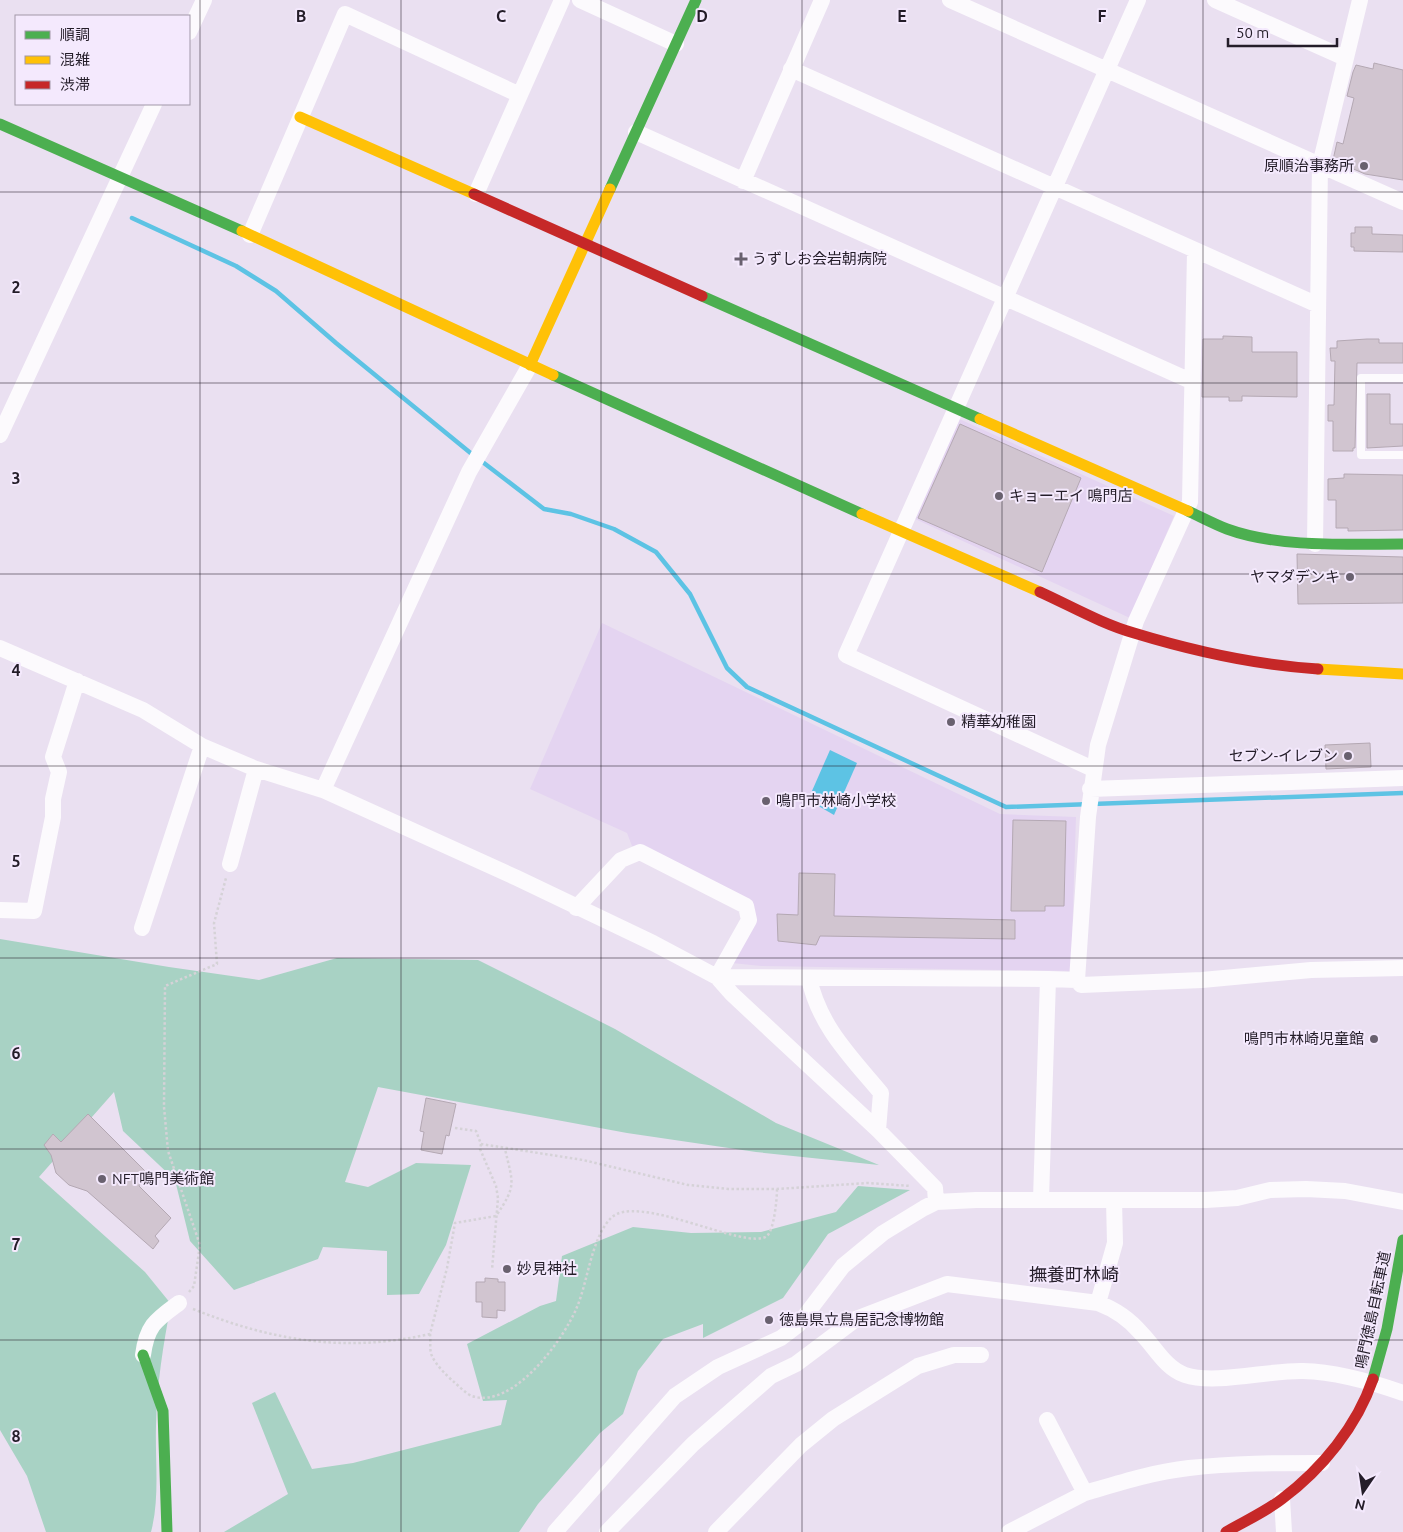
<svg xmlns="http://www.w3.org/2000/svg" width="1403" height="1532" viewBox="0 0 1403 1532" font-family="Ubuntu,'Noto Sans JP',sans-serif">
<rect width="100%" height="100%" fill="#eae0f1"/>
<!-- built -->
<path fill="#e4d4f1" d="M957,418L1174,516L1130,618L913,518Z
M602,623L1000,814L1076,817L1071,971L761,966L732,963L750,900L632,846L627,833L530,789Z"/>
<!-- green -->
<path fill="#a8d2c4" d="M0,939L169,967L259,980L337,958L478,960L615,1029L776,1123L879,1165L756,1152L627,1133L378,1087L345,1182L368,1187L416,1163L471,1165L446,1245L419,1294L387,1295V1251L323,1247L318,1259L234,1290L190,1241L175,1180L123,1131L114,1092L39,1177L145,1272L171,1304C163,1346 157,1383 156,1426C155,1461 160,1498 151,1532H46L27,1476L0,1430Z
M858,1186L910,1190L828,1234L783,1298L703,1338V1324L663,1339L638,1371L623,1414L600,1433L538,1504L519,1532H224L288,1494L252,1403L275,1392L312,1469L353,1463L501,1425L507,1400L483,1401L467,1344L540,1306L556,1301L562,1256L633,1227L691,1233L761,1232L836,1212Z"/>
<!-- water -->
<path fill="#5dc3e4" d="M830,750L857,763L834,815L808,800Z"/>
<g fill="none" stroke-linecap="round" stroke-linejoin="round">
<!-- stream -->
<path stroke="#5dc3e4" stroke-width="4.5" d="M132,218L236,266L276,291L336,343L473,455
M480,460L544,509L571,514L614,529L656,552L690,594L727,668L747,687L1006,807L1403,793"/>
</g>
<!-- building -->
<path fill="#d1c5d0" stroke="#b4a8b3" d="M1374,63L1403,70V180L1365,174L1333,160L1337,142L1343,144L1354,98L1347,96L1353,72L1356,65L1373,69Z
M1355,227H1372V234L1403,235V252L1354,251V247H1351V233H1355Z
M1223,336L1252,337V352H1297V397L1242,396V401H1229V397H1202L1203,339H1223Z
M1367,339H1379V343H1403V363H1357L1355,448H1353V451H1333V421H1328V405H1334L1335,361H1331L1330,348H1337V341Z
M1367,394H1390V424H1403V446L1367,448Z
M960,424L1081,478L1042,572L918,518Z
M1344,474L1403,475V530L1348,531V528H1336V500H1328V479L1344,478Z
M1297,554L1403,557V603L1298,604Z
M1370,743L1371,767L1326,769L1325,745Z
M1013,820L1066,821L1064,906H1045V911H1011Z
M799,873L835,874L834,916L1015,920V939L820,936L816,945L778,941L777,914L798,915Z
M426,1098L456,1104L449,1136L446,1135L442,1154L421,1150L424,1132L420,1131Z
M88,1114L145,1171L139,1186L171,1218L155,1236L159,1241L153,1249L87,1191L69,1185L56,1173L51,1155L44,1145L53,1134L61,1142Z
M485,1278L498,1279V1282H505V1311L497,1310V1318L482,1317V1302H476V1282H485Z"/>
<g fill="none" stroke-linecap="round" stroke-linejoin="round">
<!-- path -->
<path stroke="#d5d2d7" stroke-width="2.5" stroke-dasharray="2.5 2.5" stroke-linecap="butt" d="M455,1128L476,1131L481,1144L583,1160L688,1185L728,1189H777L868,1183L911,1186
M481,1144L480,1149L496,1186L498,1198L492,1270
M189,1292L194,1286L200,1245L168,1151L164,1107L165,986L217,964L214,923L226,878
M193,1309C273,1341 346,1353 430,1334L447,1268L455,1223L496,1216C517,1185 513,1184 505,1149
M430,1334C431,1340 429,1350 432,1356C436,1365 447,1376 454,1382C459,1386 466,1394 472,1396C513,1410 564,1339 577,1307C588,1281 591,1240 610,1219C635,1190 746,1252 767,1236C774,1230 777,1199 777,1189"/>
<!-- lane -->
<path stroke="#fcfafd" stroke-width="8" d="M1403,378H1361V455H1403"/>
<!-- street -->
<path stroke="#fcfafd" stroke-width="16" d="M580,0L676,44
M950,0L1403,202
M1215,0L1345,58
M189,32L204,0
M791,69L1318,305
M636,132L1193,382
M743,181L822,0
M476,194L562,0
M250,235L345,14L520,95
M0,435L154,104
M1315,544L1320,165L1360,0
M0,648L143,710L202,746L256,769L323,790L517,878L653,943L717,977L732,994L878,1130L935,1188L936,1202
M1093,769L846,655L1138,0
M1090,789L1403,778
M323,790L469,472L530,365
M230,864L256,769
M576,908L621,860L640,852L746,906L749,920L717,977
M0,910L34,911L53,817V799L59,772L53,757L77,681
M142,928L202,746
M717,977L1048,979L1077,980L1081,985L1202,980L1311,970L1403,968
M809,978C819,1026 851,1057 881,1093L878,1130
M1077,980L1088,817L1098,745L1136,621L1190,502L1195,252
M1041,1199L1048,979
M1098,1303L1115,1243L1114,1200
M143,1355C147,1325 156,1320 179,1303
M1085,1493C1119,1483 1153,1472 1189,1468C1233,1463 1277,1463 1322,1463
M1282,1499L1284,1532
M555,1532L675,1396L718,1367L781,1338L798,1325L843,1266L883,1233L924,1208L936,1202L976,1200H1206L1237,1198L1270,1190L1306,1189L1345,1191L1403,1202
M607,1532L693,1444L771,1376L796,1364L856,1319L947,1284L1098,1303C1114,1309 1130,1320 1141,1333C1155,1347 1165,1368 1185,1375C1215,1385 1269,1370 1303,1371C1336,1372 1372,1382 1403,1393
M716,1532L801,1445L833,1419L918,1366L954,1355H981
M1009,1532L1085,1493L1047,1420"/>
<!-- fast -->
<path stroke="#4caf50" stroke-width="11" d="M0,124L242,231
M610,189L696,0
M702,296L980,419
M553,375L862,514
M1188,511C1201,517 1214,524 1227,529C1279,548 1348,544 1403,544
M143,1355L163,1411L167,1532
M1373,1379L1387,1329L1403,1240"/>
<!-- slow -->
<path stroke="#ffc107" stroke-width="11" d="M300,117L474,194
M242,231L553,375
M530,365L610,189
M980,419L1188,511
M862,514L1040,592
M1318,669L1403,674"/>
<!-- jam -->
<path stroke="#c62828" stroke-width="11" d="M474,194L702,296
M1040,592C1071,606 1102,624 1134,633C1193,651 1257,665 1318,669
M1226,1532C1245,1521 1265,1512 1282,1499C1322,1469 1357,1426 1373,1379"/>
</g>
<!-- grid -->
<path fill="none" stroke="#241d29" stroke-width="1" stroke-opacity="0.55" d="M200,0V1532M401,0V1532M601,0V1532M802,0V1532M1002,0V1532M1203,0V1532M0,192H1403M0,383H1403M0,574H1403M0,766H1403M0,958H1403M0,1149H1403M0,1340H1403"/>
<!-- markers -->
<g fill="#69616f" stroke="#f4e9fd" stroke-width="2">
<circle cx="1364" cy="166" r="5"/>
<path d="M738.5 251.5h5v5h5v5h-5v5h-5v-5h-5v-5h5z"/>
<circle cx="999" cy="496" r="5"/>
<circle cx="1350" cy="577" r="5"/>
<circle cx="951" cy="722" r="5"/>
<circle cx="1348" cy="756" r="5"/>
<circle cx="766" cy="801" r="5"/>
<circle cx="1374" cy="1039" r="5"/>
<circle cx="102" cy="1179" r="5"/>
<circle cx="507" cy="1269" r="5"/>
<circle cx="769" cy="1320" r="5"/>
</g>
<g text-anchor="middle" stroke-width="4" stroke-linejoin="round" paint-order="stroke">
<!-- poi labels -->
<g font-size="15" fill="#241d29" stroke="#f4e9fd" text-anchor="start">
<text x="1354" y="171" text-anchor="end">原順治事務所</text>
<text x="752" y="264">うずしお会岩朝病院</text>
<text x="1009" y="501">キョーエイ 鳴門店</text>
<text x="1340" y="582" text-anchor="end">ヤマダデンキ</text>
<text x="961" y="727">精華幼稚園</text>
<text x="1338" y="761" text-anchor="end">セブン-イレブン</text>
<text x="776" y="806">鳴門市林崎小学校</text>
<text x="1364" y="1044" text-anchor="end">鳴門市林崎児童館</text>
<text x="112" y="1184">NFT鳴門美術館</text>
<text x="517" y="1274">妙見神社</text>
<text x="779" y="1325">徳島県立鳥居記念博物館</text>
</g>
<!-- street labels -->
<g font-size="15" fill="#241d29" stroke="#f4e9fd">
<text transform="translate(1373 1310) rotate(-78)" y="5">鳴門徳島自転車道</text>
</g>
<!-- quarter labels -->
<g font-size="18" fill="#241d29" stroke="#f4e9fd">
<text x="1074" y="1281">撫養町林崎</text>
</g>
</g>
<g font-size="16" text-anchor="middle" font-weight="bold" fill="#241d29" stroke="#f4e9fd" stroke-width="4" stroke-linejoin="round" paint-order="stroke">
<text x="301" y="22">B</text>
<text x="501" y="22">C</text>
<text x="702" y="22">D</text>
<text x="902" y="22">E</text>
<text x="1102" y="22">F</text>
<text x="16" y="293">2</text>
<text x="16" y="484">3</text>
<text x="16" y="676">4</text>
<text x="16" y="867">5</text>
<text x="16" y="1059">6</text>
<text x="16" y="1250">7</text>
<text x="16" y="1442">8</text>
</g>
<!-- legend -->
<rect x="15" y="15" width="175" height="90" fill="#f4e9fd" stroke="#a197a8"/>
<rect x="25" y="31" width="25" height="8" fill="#4caf50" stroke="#a197a8"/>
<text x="60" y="40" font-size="15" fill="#241d29">順調</text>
<rect x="25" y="56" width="25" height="8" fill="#ffc107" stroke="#a197a8"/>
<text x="60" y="65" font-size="15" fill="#241d29">混雑</text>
<rect x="25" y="81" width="25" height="8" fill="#c62828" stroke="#a197a8"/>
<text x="60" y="90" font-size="15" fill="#241d29">渋滞</text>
<!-- north arrow -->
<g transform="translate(1363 1492) rotate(193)" stroke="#f4e9fd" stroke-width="4" paint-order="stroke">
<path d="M0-4L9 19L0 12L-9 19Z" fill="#241d29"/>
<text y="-8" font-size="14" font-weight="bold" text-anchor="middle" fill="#241d29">N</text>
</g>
<!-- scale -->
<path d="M1228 38v8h109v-8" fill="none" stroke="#241d29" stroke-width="2.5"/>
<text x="1236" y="38" font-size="15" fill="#241d29" stroke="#f4e9fd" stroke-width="4" paint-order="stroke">50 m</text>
</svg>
